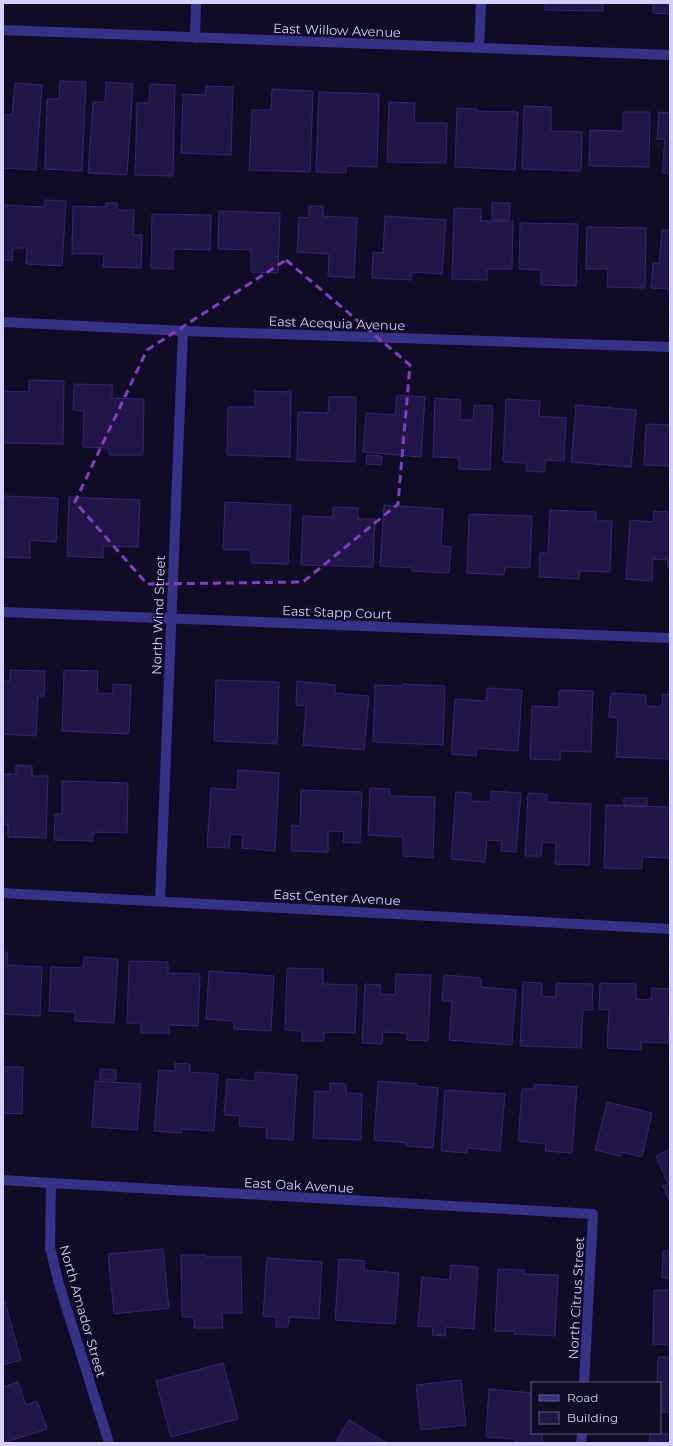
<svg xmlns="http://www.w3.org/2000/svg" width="673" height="1446" viewBox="0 0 673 1446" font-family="Montserrat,sans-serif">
<rect width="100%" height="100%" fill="#100c25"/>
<!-- building -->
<path fill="#211647" stroke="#362676" d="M545,3H603V11L545,10Z
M653,3H670V14L653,13Z
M60,81L86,82L82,171L45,169L47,99H59Z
M106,82L133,84L127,175L88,173L93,102H105Z
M15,83L42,85L36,170L3,168V115H12Z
M150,84L175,85L173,176L135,175L137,103H149Z
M206,86L233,87L231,155L181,153L183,94L205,95Z
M272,89L313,91L310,172L249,170L252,110H271Z
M319,92L379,94L377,167L346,166V173L316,172Z
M389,102L415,103L414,123H447L446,163L387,162Z
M524,106L551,107V131L582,132L581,171L522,169Z
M457,108L476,109V111L518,112L515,170L455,167Z
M623,112H650L649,167L589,166L590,130L623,131Z
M659,112L670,113V173H662L665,139H657Z
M45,200L66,201L62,266L26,264L27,248H13L12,261L3,260V205L45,207Z
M106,203H117V210H134L133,235H142L141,268L103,267L104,254H72L73,206L106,207Z
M492,203H510L509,220H492Z
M309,206H323V216L357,218L354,278L328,276L329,254L297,252L299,217L309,218Z
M454,208L481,209V221H513L512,269H487V280L452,279Z
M219,211L280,213L278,273L251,272V250L218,249Z
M152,214L211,215L210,250L173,249V269L151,268Z
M385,216L446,220L442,274L412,272L411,280L372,278L373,252L383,253Z
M520,223L578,224L576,286L541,285V270L519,269Z
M587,227L646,228L645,288L607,287L608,269H586Z
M662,230H670V289L651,288L653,263L659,264Z
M29,380L64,381L63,444L3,443V391L29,392Z
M74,384L112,385V398L144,399L143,455H109V448L83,447L84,411L73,410Z
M255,391L291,392L290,457L227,455L228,407H255Z
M397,395L425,397L421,457L363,452L366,413L395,415Z
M329,397H356L355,462L297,460L298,412L328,413Z
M435,398L461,400L460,420H473L474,405L493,406L490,470L459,469V458L433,457Z
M506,399L540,401L539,416L566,418L564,461L545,460V472L526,471L527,463L503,462Z
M576,405L636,410L631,467L571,462Z
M646,424L670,425V466L644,465Z
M367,455L382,456L381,465L366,464Z
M3,496L58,498L56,542L30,540V558L3,557Z
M69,497L140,500L138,547L103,546V558L67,556Z
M225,502L291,505L288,564L251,563V550H223Z
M384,505L443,509L441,546L451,547L449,573L412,571V568L380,566Z
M333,507L358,508V519H375L373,567L301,565L303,516L333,517Z
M550,510L596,512V521H612L610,572L580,571L579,579L539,577L540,553H548Z
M654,511L670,512V568L668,567V560L653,559L652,581L626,579L630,520L653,522Z
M469,514L532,516L530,568L505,567L504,575L467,573Z
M10,670L45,671L44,696H38L36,736L3,734V681H10Z
M64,670L98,671L97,693L113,694V684L131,685L129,734L62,731Z
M216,680L279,682L277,744L214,741Z
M297,681L335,685V693L369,696L364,750L303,745L306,706L296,705Z
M402,684L445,686L443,745L373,742L375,685L402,686Z
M487,688L522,690L518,751L477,748L476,756L451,754L455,699L486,701Z
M559,690L593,691L591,752L560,751V760L530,759L532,706L559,707Z
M611,693L646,695V706L662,707L663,694L670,695V759L616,757L618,718L609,717Z
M16,765L32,766V776H48L46,838L8,837V824H3V774H16Z
M238,770L279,773L275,851L242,848L243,835L230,834L229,848L207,847L211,788L237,790Z
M62,781L128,783L127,833L93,832V841L54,840L55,814H62Z
M370,788L390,789V796L435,797L433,858L403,856V837L368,835Z
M301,790L362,792L360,843L343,842L344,832L328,831V852L291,851L292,825L300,826Z
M491,791L521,793L516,852L501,851L502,841L487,840L485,862L451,859L456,792L471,793V801L491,802Z
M528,793L547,794V802L591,804L589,865L555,864L556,843L542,842L541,856H525Z
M624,798H647V806H624Z
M606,805L670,807V858L642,857V869L604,868Z
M3,952H7V965L42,967L40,1016L3,1014Z
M84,957L118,959L114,1023L75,1021V1012L49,1011L51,967L83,968Z
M129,961L168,962V973L200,974L198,1026L169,1025V1033H141V1023H127Z
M287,968L323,969V984L357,985L355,1033L324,1032V1041H302V1031L285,1030Z
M209,971L274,976L271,1031L234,1029V1021L206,1019Z
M396,974L431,975L428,1041L407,1040V1033L383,1032L382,1044L362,1043L365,984L381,985L380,994L395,995Z
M444,975L481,978V987L516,990L512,1045L449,1040L452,1001H442Z
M523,982L542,983V996L556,997V983L593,984L592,1010H583L581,1048L520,1046Z
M600,983L636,984V999L651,1000L652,988L670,989L669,1043L641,1042V1050L607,1048L609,1010L599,1009Z
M175,1063L190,1064V1072L218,1074L214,1131L182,1129L181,1133L154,1131L159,1070L175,1071Z
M3,1067H23L22,1114L3,1113Z
M100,1069L116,1070V1080H100Z
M255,1072L297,1075L293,1140L266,1138L267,1128L239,1126L240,1116L224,1115L227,1079L255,1081Z
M95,1081L141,1084L137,1130L92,1127Z
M378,1081L417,1084V1086L438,1088L433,1148L407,1146V1143L374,1140Z
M330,1083L346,1084V1093L362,1094L361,1140L313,1138L315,1091L330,1092Z
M534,1084L577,1087L572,1153L545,1151L546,1144L518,1141L522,1089H534Z
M445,1090L505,1094L500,1151L467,1148V1153L441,1151Z
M607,1102L652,1113L642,1157L621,1152L620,1156L595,1150Z
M670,1149V1202L663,1186L668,1184L656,1156Z
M163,1249L169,1308L114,1314L108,1254Z
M663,1251H670V1278H662Z
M181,1255H205L206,1257H241L242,1313H222L223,1328H194V1317H182Z
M267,1258L322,1262L319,1319L289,1317L288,1327H276V1317L263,1316Z
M339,1259L365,1261L364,1270L399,1273L395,1324L335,1320Z
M451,1265L478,1267L474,1329L446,1327L445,1336L432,1335L433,1327L418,1326L422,1277L450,1280Z
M498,1269L524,1270V1274L558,1275L555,1336L514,1334V1331H495Z
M654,1290H670V1345L653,1344Z
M5,1302L21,1360L3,1365V1303Z
M658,1357H670V1412H660V1383H657Z
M223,1363L238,1419L171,1437L156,1381Z
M461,1380L466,1425L421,1430L416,1385Z
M18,1382L26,1405L37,1401L47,1429L3,1443V1387Z
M489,1389L532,1393V1433H542V1443H515V1439L486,1437Z
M349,1420L387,1443H335Z
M650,1433L670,1434V1443H649Z"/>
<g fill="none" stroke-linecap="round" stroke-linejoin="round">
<!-- street -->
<path stroke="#363288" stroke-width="10" d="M3,30C225,39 448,46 670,55
M195,38L196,3
M479,47L481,3
M3,322L183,331L670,347
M3,612L670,638
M3,893L670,929
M160,901L183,331
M3,1180L51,1183L593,1214L584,1383
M51,1183L50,1248L59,1284L109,1443
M581,1443L582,1433"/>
</g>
<!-- marked area -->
<path fill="none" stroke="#843cc5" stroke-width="3" stroke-dasharray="8 5" stroke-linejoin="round" d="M286,260L410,365L398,504L303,582L147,584L75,502L147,350Z"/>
<g text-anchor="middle" stroke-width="3" stroke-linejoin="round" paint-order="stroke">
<!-- street labels -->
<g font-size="13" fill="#d5d0ff" stroke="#100c25">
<text transform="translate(337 30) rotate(2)" y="5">East Willow Avenue</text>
<text transform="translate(337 323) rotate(2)" y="5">East Acequia Avenue</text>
<text transform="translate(337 612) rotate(2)" y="5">East Stapp Court</text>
<text transform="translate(158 615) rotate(-88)" y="5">North Wind Street</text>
<text transform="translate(337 897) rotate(3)" y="5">East Center Avenue</text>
<text transform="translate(299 1185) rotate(3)" y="5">East Oak Avenue</text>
<text transform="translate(576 1298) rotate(-87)" y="5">North Citrus Street</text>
<text transform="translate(83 1311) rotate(74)" y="5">North Amador Street</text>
</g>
</g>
<!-- border -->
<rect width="673" height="1446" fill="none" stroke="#d5d0ff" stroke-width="8"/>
<!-- legend -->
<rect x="531" y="1382" width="130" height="52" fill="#100c25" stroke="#5f5a7c"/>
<rect x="539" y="1395" width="20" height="6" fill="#363288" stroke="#5f5a7c"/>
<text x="567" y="1402" font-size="12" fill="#d5d0ff">Road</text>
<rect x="539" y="1412" width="20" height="12" fill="#211647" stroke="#5f5a7c"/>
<text x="567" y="1422" font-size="12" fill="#d5d0ff">Building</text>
</svg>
